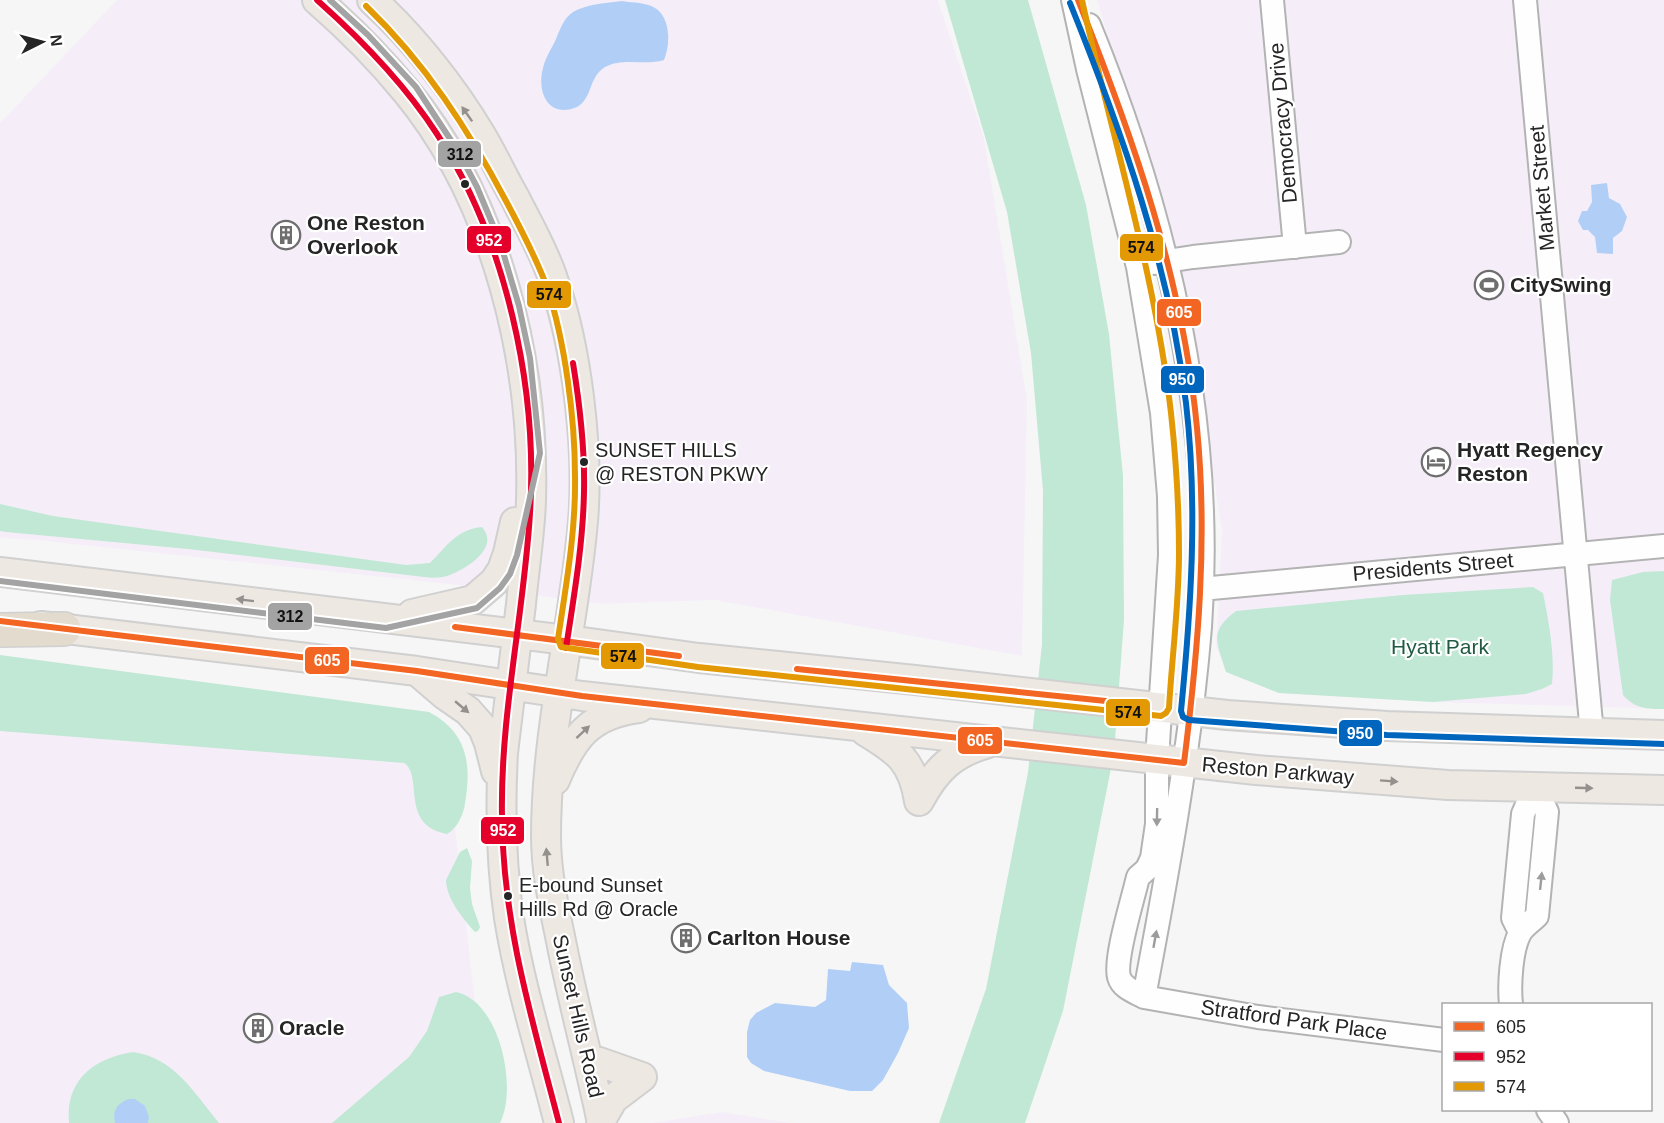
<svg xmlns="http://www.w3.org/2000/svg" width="1664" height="1123" viewBox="0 0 1664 1123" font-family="Arial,sans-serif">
<rect width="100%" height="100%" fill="#f6f6f7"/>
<!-- commercial -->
<path fill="#f5eef9" d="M117,0H938L984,138L1027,400L1022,656L715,600L601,604L458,585L35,540L0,538V123Z
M1097,0H1664V709L1433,702L1279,693L1226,672L1216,646L1222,532L1188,306L1138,123L1115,62Z
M0,693L445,738L483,1073L381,1123H0Z
M722,1112L791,1123H651Z"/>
<!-- green -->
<path fill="#c1e8d5" d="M945,0H1028L1086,205L1109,334L1123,476L1124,620L1114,753L1063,1011L1025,1123H939L986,989L1028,772L1042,644L1043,491L1031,353L1007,212Z
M0,504L53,516L406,565L430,563C446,547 457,529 482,527C501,548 465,570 447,576C440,578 432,578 424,577L188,549L6,532L0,531Z
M1664,571V709C1647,709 1635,709 1623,695L1610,600L1612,580L1643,572Z
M1533,587L1543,593C1549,622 1555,655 1552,684L1542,689L1526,694L1433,702L1279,693L1226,672C1217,642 1208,632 1236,611L1403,595Z
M0,655L429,712C467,732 472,764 465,803C464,814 457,829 447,834C399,825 424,776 404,763L0,731Z
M467,848L472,861L470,888L472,904L480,927L478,931L475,932C463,919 446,898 446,880L460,852Z
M456,992C500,1001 518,1088 500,1123H332L409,1057L427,1031L439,997Z
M133,1052C175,1058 194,1093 219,1123H69C65,1080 94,1058 133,1052Z"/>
<!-- water -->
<path fill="#b1cff6" d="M622,1C633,3 649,2 658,10C671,22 670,46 664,60C645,66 623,57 605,67C585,79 595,109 564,110C543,110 538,85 543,68C545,58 552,48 556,39C560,29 564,18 573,12C587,4 606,3 622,1Z
M1607,183L1609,198L1620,204L1627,217L1622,231L1613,238V254L1597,253L1595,237L1588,230H1583L1578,221L1582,211H1587L1592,202L1591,185Z
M852,962L883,965L889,985L907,1003L909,1028L898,1053L883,1080L872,1091H850L764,1071L751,1063L747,1057V1032L750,1020L756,1013L775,1003L815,1007L826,1000L828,969L850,971Z
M129,1099H135L145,1106L149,1117L148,1123H115C112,1111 117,1103 129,1099Z"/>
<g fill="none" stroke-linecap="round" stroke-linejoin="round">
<!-- minor casing -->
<g stroke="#b3b3b4" stroke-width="26">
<path id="minor" d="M1073,0L1088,69L1138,267L1162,413L1169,496L1170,555L1157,759V824L1152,858L1147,869L1138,877C1133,899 1114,959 1119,977C1122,988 1135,992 1144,997L1258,1017L1444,1040
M1272,0L1295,247
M1525,0L1592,734
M1089,25C1167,216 1215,420 1200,627C1190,751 1167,875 1144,997
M1154,263L1193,257L1339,242
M1201,589L1664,546
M1520,932L1513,918L1523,814L1535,787
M1511,1004C1509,986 1511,949 1520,933C1523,927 1532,921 1537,916L1547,812L1535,787
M1548,1110L1557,1123"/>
</g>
<!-- major casing -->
<g stroke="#d0d0d0" stroke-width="32">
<path id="major" d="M317,0C349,28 379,58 406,91C496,200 535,361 531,500C530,535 524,570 521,604C515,654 509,704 503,753C500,808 501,863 509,918C520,987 542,1055 559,1123
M372,0C413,37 453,88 481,135C493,155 503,177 515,198C528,224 544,251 553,279C577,348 589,449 583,521C574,627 546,729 546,836C546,870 553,903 560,936C572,999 589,1060 602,1123
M0,572L567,640L699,658L915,680L1227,715L1387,726L1664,735
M412,614L473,600L494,582L502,570L508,553L515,522
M41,626L417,671L582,696L1256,770L1448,785L1664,790
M417,671L445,695L468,711L483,728L489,743L496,771
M865,731C898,751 913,761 919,801
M555,780C573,737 590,714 639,708
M919,801C936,769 953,753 988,743
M588,1058L642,1077
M601,1120L613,1099L642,1077"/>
</g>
<!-- highway casing -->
<g stroke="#d0d0d0" stroke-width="36">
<path id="highway" d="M0,630L64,629"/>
</g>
<!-- minor -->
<use href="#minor" stroke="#fefefe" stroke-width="22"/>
<!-- major -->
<use href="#major" stroke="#ede8e1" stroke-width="28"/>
<!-- highway -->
<use href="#highway" stroke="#e2dbce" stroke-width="33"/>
<!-- bus-1 casing -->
<g stroke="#fff" stroke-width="10">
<path id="bus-1" d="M0,621L417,671L582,696L1184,763C1198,651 1208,540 1197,428C1183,279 1133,137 1078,0
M455,627L679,656
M797,669L1106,701"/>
</g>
<!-- bus-2 casing -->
<g stroke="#fff" stroke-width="10">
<path id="bus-2" d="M317,0C362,40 404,83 437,134C506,240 538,387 530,513C524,614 500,715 502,817C503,926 532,1019 559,1123
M566,648C574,596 583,544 584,492C585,449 580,406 573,363"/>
</g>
<!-- bus-3 casing -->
<g stroke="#fff" stroke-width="10">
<path id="bus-3" d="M366,6C425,63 468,129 506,201C521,229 536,258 547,287C565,341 575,419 575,476C576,531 566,585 558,639L561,647L698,667L1161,716L1166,713L1169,708C1172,656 1179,605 1179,553C1179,507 1176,459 1171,413C1155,273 1112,138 1082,0"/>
</g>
<!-- bus-4 casing -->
<g stroke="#fff" stroke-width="10">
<path id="bus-4" d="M1070,3C1122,132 1169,264 1186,403C1198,506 1191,609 1181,711L1183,717L1189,720L1387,735L1664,744"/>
</g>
<!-- bus-5 casing -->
<g stroke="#fff" stroke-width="10">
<path id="bus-5" d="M0,581L386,628L477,608L500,588L510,574L517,555L540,453L530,358L519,306L500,242L477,187L458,151L416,87L368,35L330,0"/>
</g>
<!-- bus-1 -->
<use href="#bus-1" stroke="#f26522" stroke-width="6"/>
<!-- bus-2 -->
<use href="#bus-2" stroke="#e4002b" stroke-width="6"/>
<!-- bus-3 -->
<use href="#bus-3" stroke="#e29904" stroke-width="6"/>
<!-- bus-4 -->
<use href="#bus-4" stroke="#0065bd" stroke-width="6"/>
<!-- bus-5 -->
<use href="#bus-5" stroke="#a3a3a3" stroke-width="6"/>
</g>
<!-- one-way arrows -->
<defs><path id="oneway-solid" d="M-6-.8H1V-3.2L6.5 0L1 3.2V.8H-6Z" transform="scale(1.5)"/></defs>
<g fill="#93908d">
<use href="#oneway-solid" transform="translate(467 114) rotate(-125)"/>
<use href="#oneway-solid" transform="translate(245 600) rotate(-173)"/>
<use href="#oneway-solid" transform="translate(462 707) rotate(40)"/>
<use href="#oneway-solid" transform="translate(583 732) rotate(-43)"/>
<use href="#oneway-solid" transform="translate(1389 781) rotate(4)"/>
<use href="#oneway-solid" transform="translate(1584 788) rotate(2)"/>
<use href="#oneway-solid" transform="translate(547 857) rotate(-95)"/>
</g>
<g fill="#9c9c9d">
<use href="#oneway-solid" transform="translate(1157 817) rotate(91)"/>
<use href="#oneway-solid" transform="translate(1541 881) rotate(-84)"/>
<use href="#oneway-solid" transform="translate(1155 939) rotate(-80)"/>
</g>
<!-- icons -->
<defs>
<g id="building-ring" transform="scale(1.5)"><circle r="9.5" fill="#fff" stroke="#6e6e6f" stroke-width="1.5"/><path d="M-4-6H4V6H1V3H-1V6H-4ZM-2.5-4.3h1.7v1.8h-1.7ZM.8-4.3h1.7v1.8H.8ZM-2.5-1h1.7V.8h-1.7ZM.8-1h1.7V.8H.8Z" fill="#6e6e6f"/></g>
<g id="stadium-ring" transform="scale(1.5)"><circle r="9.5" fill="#fff" stroke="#6e6e6f" stroke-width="1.5"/><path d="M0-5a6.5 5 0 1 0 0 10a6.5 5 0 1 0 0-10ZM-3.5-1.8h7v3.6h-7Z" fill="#6e6e6f"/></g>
<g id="hotel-ring" transform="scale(1.5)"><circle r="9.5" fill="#fff" stroke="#6e6e6f" stroke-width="1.5"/><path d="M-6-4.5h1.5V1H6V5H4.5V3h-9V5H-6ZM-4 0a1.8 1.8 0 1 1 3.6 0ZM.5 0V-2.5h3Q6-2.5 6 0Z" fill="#6e6e6f"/></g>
</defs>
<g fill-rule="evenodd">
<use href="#building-ring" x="286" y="235"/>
<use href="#stadium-ring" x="1489" y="285"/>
<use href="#hotel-ring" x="1436" y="462"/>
<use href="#building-ring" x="686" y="938"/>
<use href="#building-ring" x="258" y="1028"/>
</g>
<!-- markers -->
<g fill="#252526" stroke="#fff" stroke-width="2">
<circle cx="465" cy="184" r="5"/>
<circle cx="584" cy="462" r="5"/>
<circle cx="508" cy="896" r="5"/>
</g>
<g text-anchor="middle" stroke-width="4.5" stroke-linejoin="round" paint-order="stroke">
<!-- bus labels -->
<g font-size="20" fill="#252526" stroke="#fff" text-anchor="start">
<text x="595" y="457">SUNSET HILLS<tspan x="595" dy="24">@ RESTON PKWY</tspan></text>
<text x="519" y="892">E-bound Sunset<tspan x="519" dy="24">Hills Rd @ Oracle</tspan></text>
</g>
<!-- street labels -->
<g font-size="21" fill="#252526" stroke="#fff">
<text transform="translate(1283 123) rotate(-95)" y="7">Democracy Drive</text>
<text transform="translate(1542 188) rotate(-95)" y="7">Market Street</text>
<text transform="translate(1433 567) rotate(-5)" y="7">Presidents Street</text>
<text transform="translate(1278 771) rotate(5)" y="7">Reston Parkway</text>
<text transform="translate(578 1016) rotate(77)" y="7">Sunset Hills Road</text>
<text transform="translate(1294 1020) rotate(8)" y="7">Stratford Park Place</text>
</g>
<!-- poi labels -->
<g font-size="21" font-weight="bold" fill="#252526" stroke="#fff" text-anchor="start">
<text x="307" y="230">One Reston<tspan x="307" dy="24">Overlook</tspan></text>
<text x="1510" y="292">CitySwing</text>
<text x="1457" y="457">Hyatt Regency<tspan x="1457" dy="24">Reston</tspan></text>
<text x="707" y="945">Carlton House</text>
<text x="279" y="1035">Oracle</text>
</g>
<!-- park labels -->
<g font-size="21" fill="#205a42" stroke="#fff">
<text x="1440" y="654">Hyatt Park</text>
</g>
</g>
<g stroke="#fff" stroke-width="2">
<rect x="437" y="140" width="45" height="28" rx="6" fill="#a3a3a3"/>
<rect x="466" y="225" width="46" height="29" rx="6" fill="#e4002b"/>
<rect x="1119" y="233" width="45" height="29" rx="6" fill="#e29904"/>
<rect x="526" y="280" width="46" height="29" rx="6" fill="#e29904"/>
<rect x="1156" y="298" width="46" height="29" rx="6" fill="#f26522"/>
<rect x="1160" y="365" width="45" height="29" rx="6" fill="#0065bd"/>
<rect x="267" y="602" width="46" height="29" rx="6" fill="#a3a3a3"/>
<rect x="600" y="642" width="45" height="28" rx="6" fill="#e29904"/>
<rect x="304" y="646" width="46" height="29" rx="6" fill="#f26522"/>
<rect x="1105" y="698" width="46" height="29" rx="6" fill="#e29904"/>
<rect x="1338" y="719" width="45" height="28" rx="6" fill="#0065bd"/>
<rect x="957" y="726" width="46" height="29" rx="6" fill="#f26522"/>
<rect x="480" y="816" width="45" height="29" rx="6" fill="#e4002b"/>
</g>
<g font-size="16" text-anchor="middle" font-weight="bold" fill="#fff">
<text x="489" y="246">952</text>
<text x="1179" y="318">605</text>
<text x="1182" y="385">950</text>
<text x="327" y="666">605</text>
<text x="1360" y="739">950</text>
<text x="980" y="746">605</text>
<text x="503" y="836">952</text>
</g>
<g font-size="16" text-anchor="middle" font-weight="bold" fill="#111">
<text x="460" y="160">312</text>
<text x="1141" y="253">574</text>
<text x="549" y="300">574</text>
<text x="290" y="622">312</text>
<text x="623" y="662">574</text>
<text x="1128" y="718">574</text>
</g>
<!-- legend -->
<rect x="1442" y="1003" width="210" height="108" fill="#ffffff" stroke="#a8a8a8" stroke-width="1.5"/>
<rect x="1454" y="1022" width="30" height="9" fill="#f26522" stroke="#a8a8a8" stroke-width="1.5"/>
<text x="1496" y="1033" font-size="18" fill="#252526">605</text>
<rect x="1454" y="1052" width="30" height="9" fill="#e4002b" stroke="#a8a8a8" stroke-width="1.5"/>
<text x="1496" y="1063" font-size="18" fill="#252526">952</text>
<rect x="1454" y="1082" width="30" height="9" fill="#e29904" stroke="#a8a8a8" stroke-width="1.5"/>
<text x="1496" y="1093" font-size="18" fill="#252526">574</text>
<!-- north arrow -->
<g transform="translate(42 42) rotate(84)" stroke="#ffffff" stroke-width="4.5" paint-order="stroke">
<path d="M0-4.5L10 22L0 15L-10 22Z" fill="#252526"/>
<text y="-9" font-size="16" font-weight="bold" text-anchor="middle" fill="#252526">N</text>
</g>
</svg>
